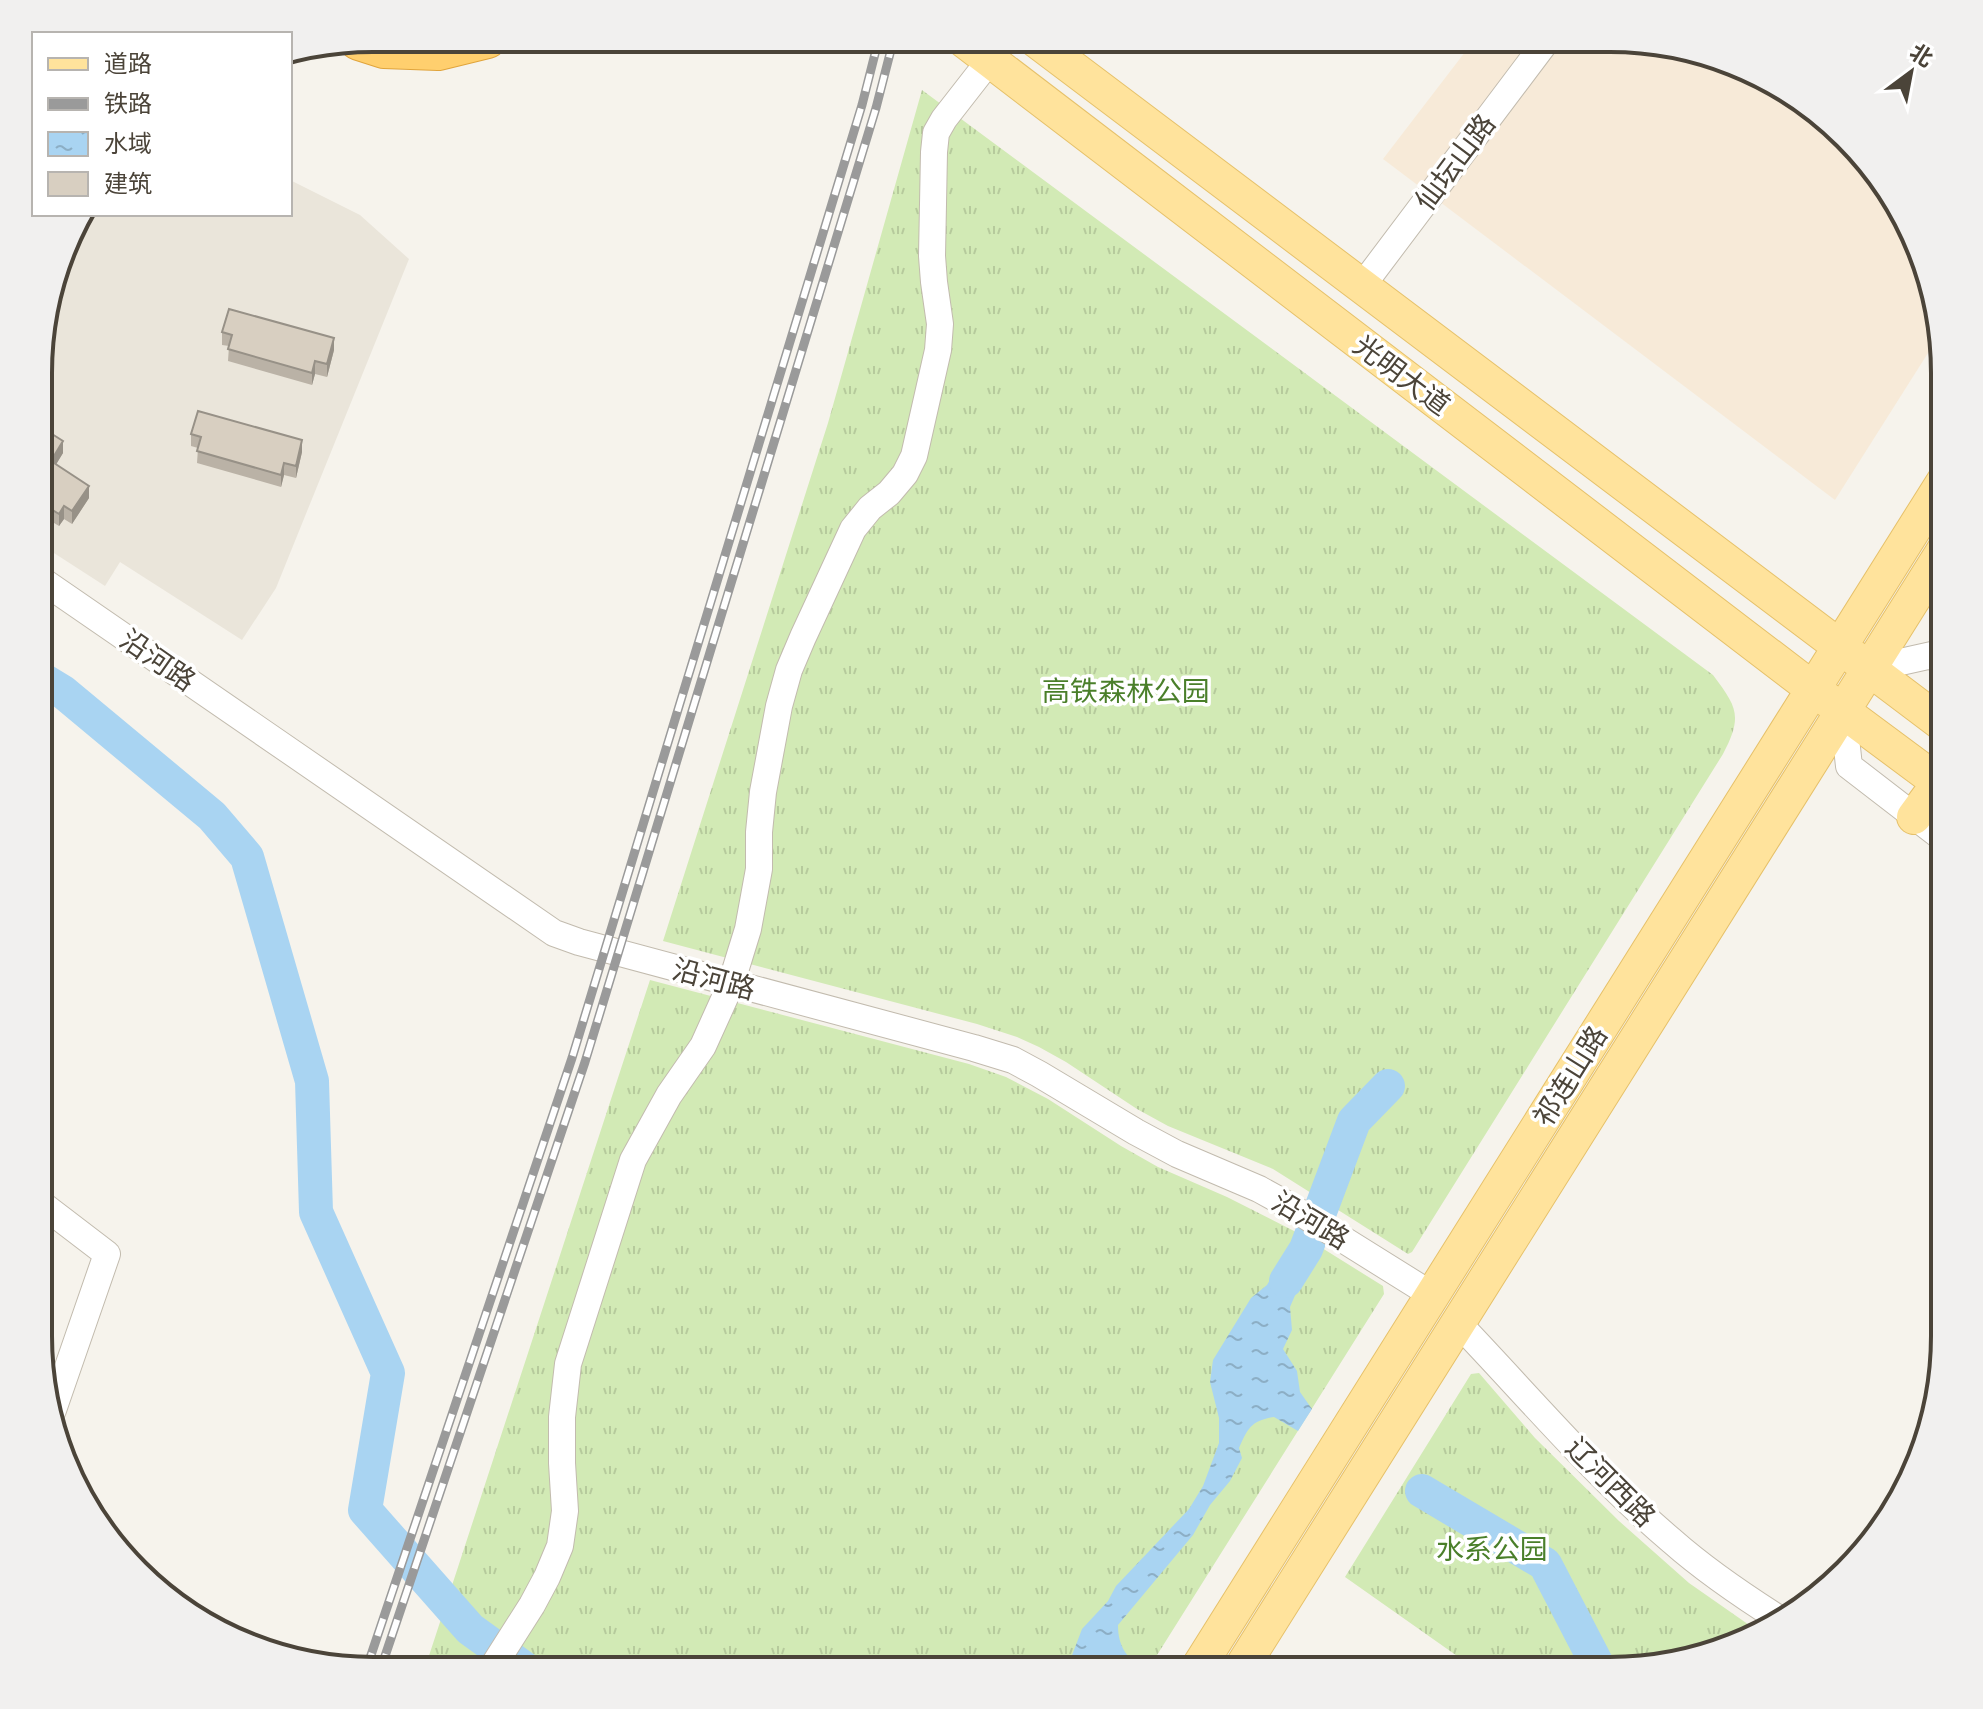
<svg xmlns="http://www.w3.org/2000/svg" width="1983" height="1709" viewBox="0 0 1983 1709" font-family="'Roboto Condensed','Noto Sans SC',sans-serif">
<defs>
<pattern id="grass-tufts" width="24" height="20" patternUnits="userSpaceOnUse" patternTransform="scale(2)"><rect width="24" height="20" fill="#d2eab5"/><path d="M3 7l-1-3M5 7V3M7 7l1-3M15 17l-1-3M17 17v-4M19 17l1-3" fill="none" stroke="#b6ca9c"/></pattern>
<pattern id="water-ripples" width="26" height="14" patternUnits="userSpaceOnUse" patternTransform="scale(2)"><rect width="26" height="14" fill="#a9d4f2"/><path d="M2 4q2-2 4 0t4 0M15 11q2-2 4 0t4 0" fill="none" stroke="#8caec5"/></pattern>
</defs>
<rect width="100%" height="100%" fill="#f6f3ec"/>
<!-- residential -->
<path fill="#eae5da" d="M290,180L360,215L409,259L276,588L242,640L120,562L105,586L40,544L41,329L80,214H290Z"/>
<!-- commercial -->
<path fill="#f7ead8" d="M1475,39H1632L1758,72L1847,136L1911,225L1940,334L1835,500L1383,159Z"/>
<!-- grass -->
<path fill="url(#grass-tufts)" d="M922,90L1713,675C1737,707 1743,716 1723,754L1412,1252L1408,1254L1273,1169L1168,1126L1137,1109L1066,1062L1039,1047L1017,1037L977,1024L663,941L828,423Z
M650,980L969,1064L1006,1077L1048,1099L1121,1146L1158,1167L1227,1197L1298,1233L1383,1286L1384,1294L1147,1671H424Z
M1479,1373L1535,1438L1619,1521L1689,1583L1762,1634L1758,1637L1632,1670H1477L1345,1577L1471,1374Z"/>
<!-- water -->
<path fill="url(#water-ripples)" d="M1298,1233L1323,1249L1303,1277L1290,1307L1292,1330L1283,1349L1297,1371L1300,1392L1312,1409L1298,1431L1274,1417C1251,1421 1248,1428 1239,1448L1242,1458L1230,1481L1210,1505L1193,1535L1118,1625C1118,1647 1127,1658 1145,1671H1066L1082,1629L1108,1601L1116,1586L1189,1509L1203,1486L1219,1443V1418L1210,1382L1213,1360L1251,1298L1267,1285Z"/>
<g fill="none" stroke-linecap="round" stroke-linejoin="round">
<!-- river -->
<path stroke="#a9d4f2" stroke-width="34" d="M40,678L63,692L212,816L247,857L312,1081L316,1212L388,1373L365,1510L470,1629L528,1671
M1286,1281L1306,1249L1354,1121L1388,1086
M1422,1491L1545,1564L1600,1670"/>
<!-- minor casing -->
<g stroke="#c2bbae" stroke-width="28">
<path id="minor" d="M1362,286L1548,39
M40,579L554,933L579,942L974,1048L1013,1060L1039,1074L1136,1132L1177,1154L1259,1189L1288,1205L1432,1295
M1869,669L1932,655L1944,665
M1843,711L1849,766L1945,840
M39,1202L107,1254L53,1410
M1458,1323C1527,1395 1596,1477 1672,1541C1706,1571 1743,1596 1781,1620
M490,1671L532,1605L547,1577L560,1546L565,1511L562,1463V1417L568,1364L633,1160L669,1095L703,1046L731,984L748,929L759,869V832L763,792L779,706L789,670L803,637L853,529L870,508L889,493L905,474L914,456L938,350L940,324L934,282L932,256L934,152L936,133L944,119L990,60"/>
</g>
<!-- major casing -->
<g stroke="#e6c16a" stroke-width="36">
<path id="major" d="M961,38L1813,689L1945,787
M1033,38L1945,726
M1914,817L1939,783
M1240,1670L1944,550
M1196,1671L1944,481"/>
</g>
<!-- highway casing -->
<g stroke="#e0a43c" stroke-width="42">
<path id="highway" d="M359,40L384,48L438,50L487,38"/>
</g>
<!-- minor -->
<use href="#minor" stroke="#fff" stroke-width="26"/>
<!-- major -->
<use href="#major" stroke="#ffe39c" stroke-width="34"/>
<!-- highway -->
<use href="#highway" stroke="#ffcf6e" stroke-width="40"/>
<!-- rail casing -->
<g stroke="#9a9a9a" stroke-width="9">
<path id="rail" d="M366,1670L572,1058L862,105L879,38
M380,1671L585,1062L876,108L894,38"/>
</g>
<!-- rail -->
<use href="#rail" stroke="#fff" stroke-width="6" stroke-dasharray="18" stroke-linecap="butt"/>
</g>
<!-- wall -->
<path fill="#bab2a6" d="M222,332L334,350L327,377L315,374L312,385L228,361L229,346L222,345Z
M41,427L63,453L56,464L89,498L72,524L64,519L59,526L41,515Z
M191,434L302,452L296,478L284,475L281,487L197,463L198,448L191,446Z"/>
<!-- shaded-wall -->
<path fill="#979187" d="M334,338V350L327,377V364Z
M315,361V374L312,385V373Z
M302,440V452L296,478V466Z
M63,441V453L51,473V461Z
M284,463V475L281,487V475Z
M89,486V498L72,524V511Z
M64,506V519L59,526V514Z"/>
<!-- building -->
<path fill="#d8cfc1" stroke="#979187" stroke-width="2" d="M229,309L334,338L327,364L315,361L312,373L228,349L232,335L222,332Z
M198,411L302,440L296,466L284,463L281,475L197,451L201,437L191,434Z
M41,427L63,441L51,461L89,486L72,511L64,506L59,514L41,503V498L44,491L41,489V478L42,475L41,474Z"/>
<g text-anchor="middle" stroke-width="7" stroke-linejoin="round" paint-order="stroke">
<!-- street labels -->
<g font-size="28" fill="#4b4439" stroke="#fff">
<text transform="translate(1455 162) rotate(-53)" y="10">仙坛山路</text>
<text transform="translate(1402 375) rotate(37)" y="10">光明大道</text>
<text transform="translate(158 660) rotate(35)" y="10">沿河路</text>
<text transform="translate(714 979) rotate(15)" y="10">沿河路</text>
<text transform="translate(1570 1076) rotate(-58)" y="10">祁连山路</text>
<text transform="translate(1311 1220) rotate(31)" y="10">沿河路</text>
<text transform="translate(1611 1482) rotate(45)" y="10">辽河西路</text>
</g>
<!-- park labels -->
<g font-size="28" fill="#4a7f2a" stroke="#fff">
<text x="1126" y="701">高铁森林公园</text>
<text x="1492" y="1559">水系公园</text>
</g>
</g>
<!-- crop -->
<path d="M0 0H1983V1709H0ZM373 52H1610A321 321 0 0 1 1931 373V1336A321 321 0 0 1 1610 1657H373A321 321 0 0 1 52 1336V373A321 321 0 0 1 373 52Z" fill="#f1f0ef" fill-rule="evenodd"/>
<path fill="none" stroke="#4b4439" stroke-width="4" d="M373 52H1610A321 321 0 0 1 1931 373V1336A321 321 0 0 1 1610 1657H373A321 321 0 0 1 52 1336V373A321 321 0 0 1 373 52Z"/>
<!-- legend -->
<rect x="32" y="32" width="260" height="184" fill="#ffffff" stroke="#b7b4b0" stroke-width="2"/>
<rect x="48" y="58" width="40" height="12" fill="#ffe39c" stroke="#b7b4b0" stroke-width="2"/>
<text x="104" y="72" font-size="24" fill="#4b4439">道路</text>
<rect x="48" y="98" width="40" height="12" fill="#9a9a9a" stroke="#b7b4b0" stroke-width="2"/>
<text x="104" y="112" font-size="24" fill="#4b4439">铁路</text>
<rect x="48" y="132" width="40" height="24" fill="url(#water-ripples)" stroke="#b7b4b0" stroke-width="2"/>
<text x="104" y="152" font-size="24" fill="#4b4439">水域</text>
<rect x="48" y="172" width="40" height="24" fill="#d8cfc1" stroke="#b7b4b0" stroke-width="2"/>
<text x="104" y="192" font-size="24" fill="#4b4439">建筑</text>
<!-- north arrow -->
<g transform="translate(1911 72) rotate(32)" stroke="#ffffff" stroke-width="6" paint-order="stroke">
<path d="M0-6L14 30L0 20L-14 30Z" fill="#4b4439"/>
<text y="-12" font-size="22" font-weight="bold" text-anchor="middle" fill="#4b4439">北</text>
</g>
</svg>
